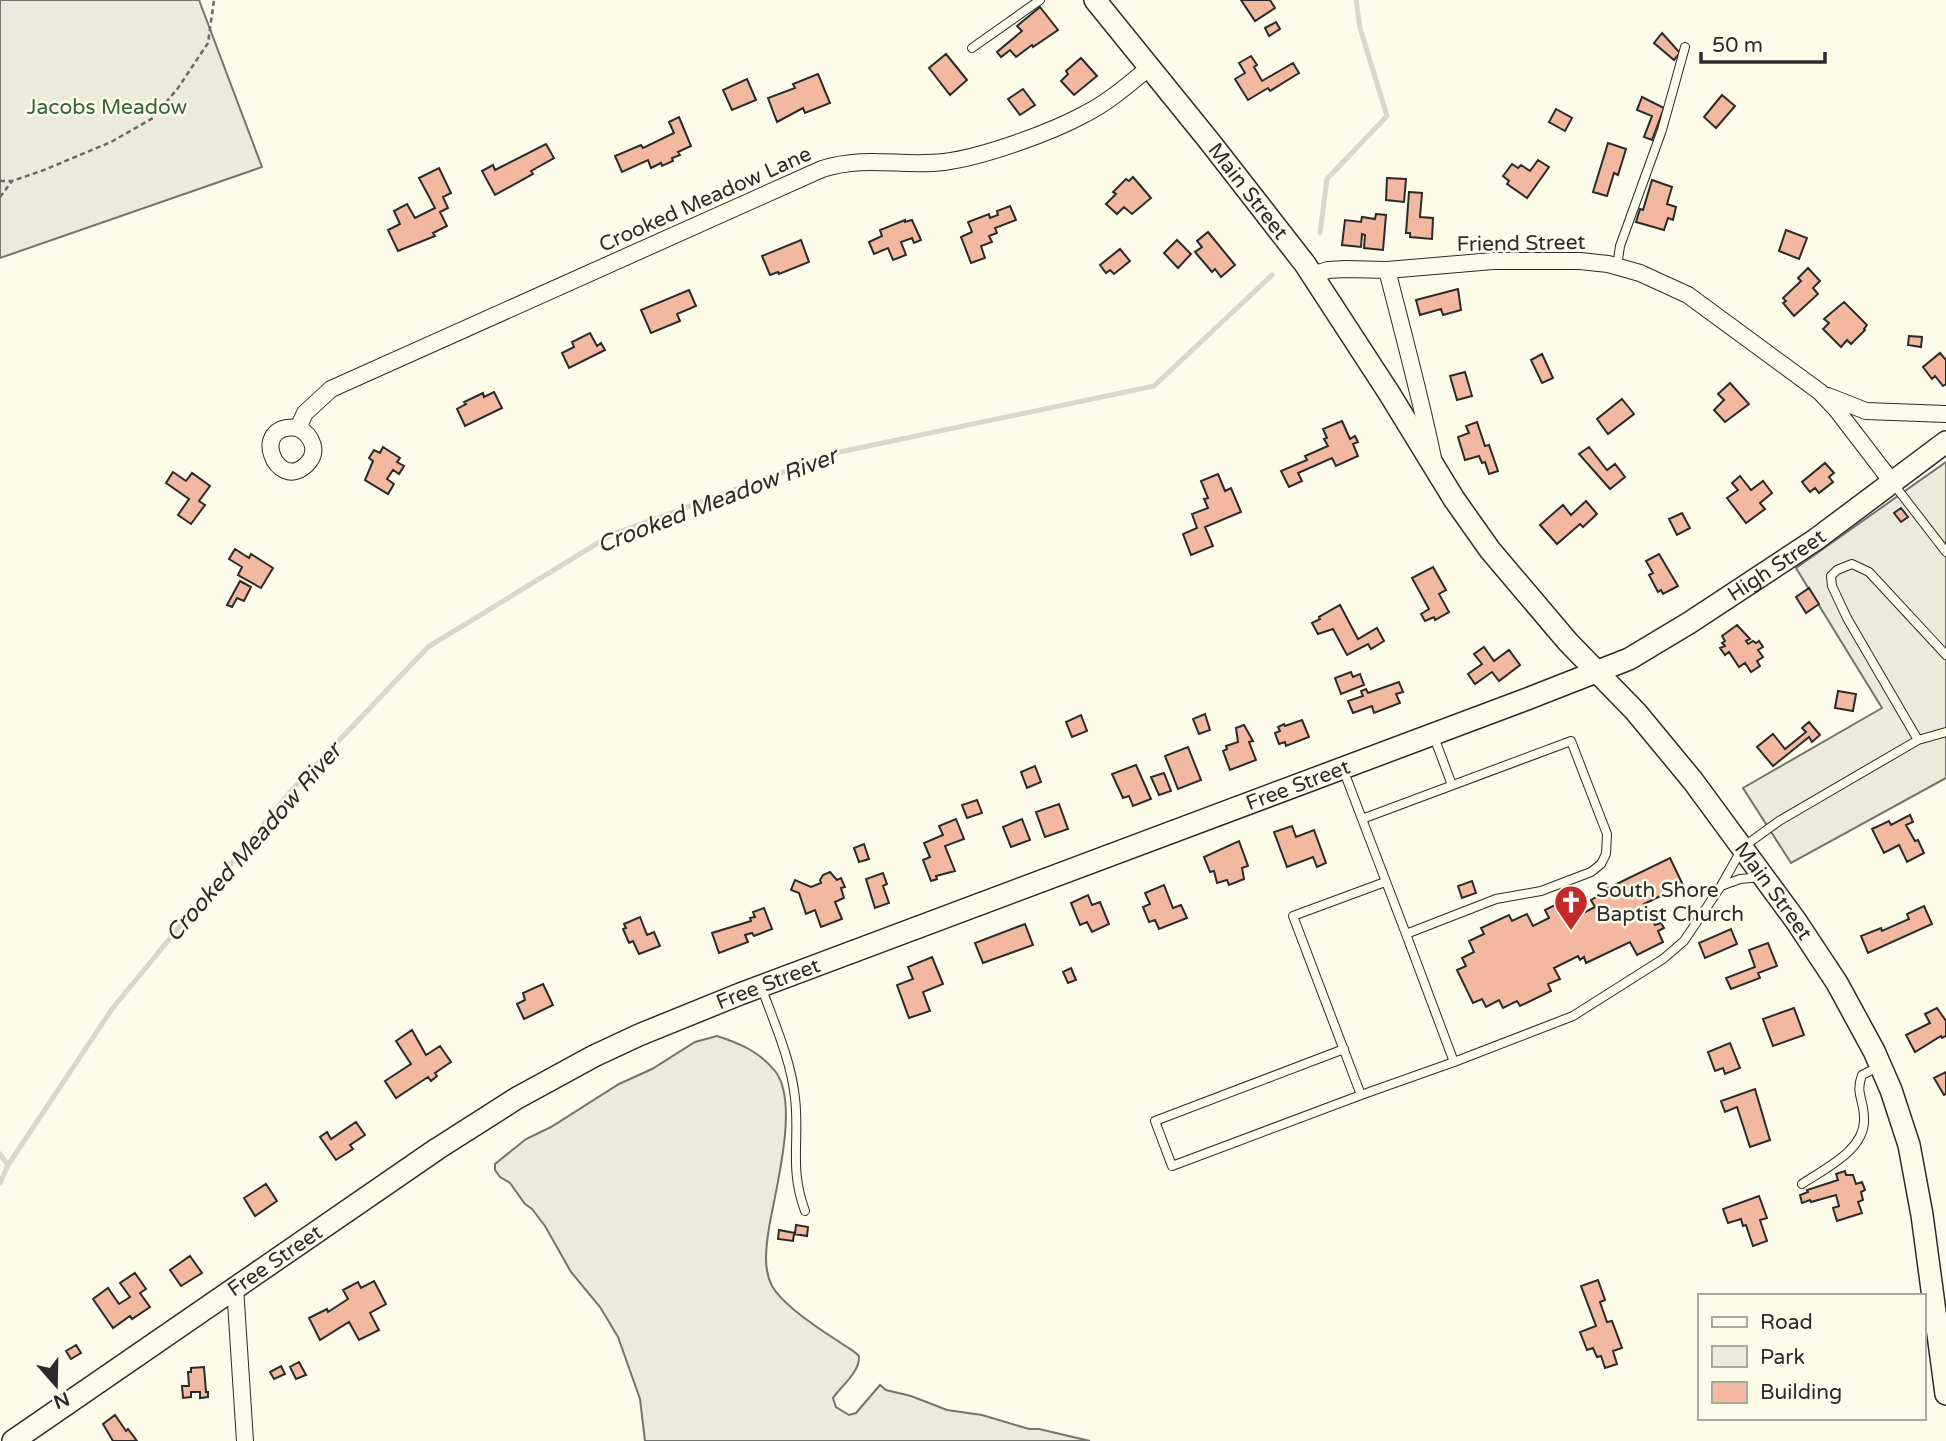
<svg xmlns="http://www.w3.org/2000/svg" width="1946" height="1441" viewBox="0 0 1946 1441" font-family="'Varela Round',sans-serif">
<rect width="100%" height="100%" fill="#fdfbea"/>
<!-- green -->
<path fill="#ecebdb" stroke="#74746e" stroke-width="2" d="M0,0H199L262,167L0,258Z
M1946,462V778L1791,863L1743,788L1882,708L1796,568Z
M717,1036C739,1043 760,1052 775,1071C800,1102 775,1191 769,1228C766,1247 763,1269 772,1286C783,1305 819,1329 838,1341C846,1347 852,1349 859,1356C860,1372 842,1385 833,1398L836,1407L849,1415L856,1413L880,1385L886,1390L911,1396L947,1410L982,1415L1029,1429H1039L1090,1441H645L640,1399L618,1337L600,1307L571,1272L545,1226L532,1209L525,1204L510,1183L500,1177L495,1170V1164L526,1139L551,1127L619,1084L652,1069L695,1042Z"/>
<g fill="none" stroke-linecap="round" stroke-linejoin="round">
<!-- stream -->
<path stroke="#d8d7c9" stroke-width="5" d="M1320,233L1327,179L1387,116L1360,28L1356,0
M0,1154L8,1165
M0,1183L8,1165L112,1009L290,792L428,647L611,535L835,453L1154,386L1272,275"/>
</g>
<!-- building -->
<path fill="#f2b8a0" stroke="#2b2b2b" stroke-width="2" d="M1241,0H1270L1275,8L1255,21Z
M1040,7L1058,30L1033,47L1032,45L1016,57L1010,50L1001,57L997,52L1022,31L1017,26Z
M1276,22L1280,29L1269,36L1265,28Z
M1662,33L1680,53L1674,60L1654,43Z
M946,54L967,80L950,95L929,68Z
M1251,56L1257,65L1254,67L1262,81L1293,63L1299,73L1270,91L1268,88L1248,100L1235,79L1245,73L1239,63Z
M1081,58L1097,76L1074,95L1061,81L1068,74L1066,71Z
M818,74L830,103L805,113L803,108L777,122L768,98L795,88L793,84Z
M747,79L756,100L732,110L723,90Z
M1023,89L1035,105L1020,115L1008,99Z
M1722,95L1735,106L1716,128L1704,117Z
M1642,97L1664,108L1652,140L1644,137L1652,116L1637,110Z
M1556,109L1572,118L1565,131L1549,122Z
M679,117L691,146L678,152L680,155L672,158L673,161L662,166L661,163L651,168L648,160L622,172L615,156L641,145L643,148L674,133L669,122Z
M1608,143L1626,149L1618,175L1614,173L1607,196L1593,192Z
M546,144L554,158L531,171L533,174L495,195L482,171L493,165L495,170Z
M1538,160L1549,167L1527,198L1507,184L1509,181L1503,176L1512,164L1518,168L1521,165L1530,171Z
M439,168L451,193L443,197L448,208L440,212L447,226L433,233L435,236L398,251L388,230L400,224L394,211L407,204L415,218L435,208L419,178Z
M1133,177L1151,198L1132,214L1124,207L1117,214L1106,204L1116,194L1113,192L1126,179L1129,181Z
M1387,178L1406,179L1404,202L1386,200Z
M1652,180L1672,187L1667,204L1676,207L1673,220L1668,218L1664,230L1636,222L1640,209L1643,210Z
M1409,192L1422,193L1420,217L1433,218L1432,239L1410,237V233H1406Z
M1010,206L1016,220L995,228L997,233L989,236L992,242L981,246L985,258L971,263L961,237L972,232L968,222L989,214L990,218L998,215L997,211Z
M1376,214L1386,215L1383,250L1364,248L1365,235L1362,234L1361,247L1342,245L1345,220L1361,222L1362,217L1375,219Z
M905,220V222L912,220L921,240L914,243L912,238L901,242L906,255L893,260L888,248L874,254L869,242L882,236L880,230Z
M1786,230L1807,238L1799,259L1779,251Z
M1208,232L1235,265L1221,277L1215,269L1212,272L1195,252L1202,247L1197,241Z
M801,240L809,262L779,274L778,272L770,275L762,256Z
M1177,240L1191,254L1178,268L1164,253Z
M1120,249L1130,261L1114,274L1110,270L1106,273L1100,265Z
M1808,268L1820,281L1813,288L1818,294L1794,316L1783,303L1786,301L1783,298L1801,281L1798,278Z
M1458,289L1461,310L1443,315L1441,309L1420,315L1416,300Z
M689,290L696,306L677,314L680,321L651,333L641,310Z
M1844,302L1867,325L1864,329L1865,330L1851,344L1847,340L1841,347L1823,329L1829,323L1824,319Z
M590,333L597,346L601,343L605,350L569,368L562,353L574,347L572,342Z
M1909,336L1922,337L1921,347L1908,345Z
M1940,353L1946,360V384L1943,386L1935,376L1932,379L1923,367Z
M1542,354L1553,378L1542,383L1531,360Z
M1465,372L1472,396L1457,400L1450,376Z
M1730,383L1749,404L1725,422L1714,410L1724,400L1718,394Z
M494,392L502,408L465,426L457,409L466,404L464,402L483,393L484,397Z
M1622,399L1634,414L1608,434L1597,419Z
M1342,421L1350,439L1355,436L1358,442L1353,444L1358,456L1336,466L1332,458L1298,473L1302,481L1289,487L1281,471L1307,460L1305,456L1328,446L1324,439L1327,438L1323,429Z
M1477,422L1485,446L1489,445L1498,471L1489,474L1485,462L1482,463L1479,456L1465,460L1458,437L1469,433L1466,426Z
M383,447L400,458L397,462L404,466L399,474L393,470L387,479L394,484L388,494L365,480L373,461L369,458L374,450L380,453Z
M1589,447L1607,470L1615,464L1625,477L1610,489L1579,454Z
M1825,463L1834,473L1829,477L1833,482L1819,493L1815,488L1810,492L1802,482Z
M173,472L186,481L192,473L210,486L199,501L205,505L191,524L178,515L189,499L166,483Z
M1218,474L1225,491L1231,488L1241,512L1205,527L1213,546L1191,555L1183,534L1197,528L1192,514L1208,508L1204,499L1208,498L1201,481Z
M1740,476L1751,490L1763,481L1772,493L1760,503L1765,509L1746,523L1727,498L1738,490L1732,483Z
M1586,501L1597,514L1583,527L1580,524L1557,544L1540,525L1563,505L1571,515Z
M1901,508L1908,517L1901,522L1894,513Z
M1682,513L1690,528L1677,535L1669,519Z
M235,549L249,558L251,554L273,568L261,588L238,575L242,567L229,559Z
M1659,554L1678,586L1663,594L1661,590L1658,592L1649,575L1653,573L1646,561Z
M1433,567L1446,590L1439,594L1449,612L1435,620L1434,617L1425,621L1421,614L1429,609L1412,578Z
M240,581L251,587L244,601L237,598L232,607L227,605Z
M1809,588L1819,604L1806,613L1796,597Z
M1340,605L1358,639L1377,628L1384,641L1371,649L1368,644L1347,655L1333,629L1318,634L1312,623L1320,619L1319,617Z
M1737,625L1750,639L1746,641L1748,644L1753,641L1756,643L1759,641L1763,647L1758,650L1763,657L1757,661L1760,666L1751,672L1745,663L1739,667L1729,652L1725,655L1720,648L1725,646L1722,643L1725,641L1722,636Z
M1484,647L1494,661L1509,650L1520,665L1499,681L1492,672L1475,684L1468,674L1482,664L1474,654Z
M1351,672L1353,677L1360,674L1364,685L1341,694L1335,678Z
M1399,682L1403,692L1396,694L1400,703L1374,713L1372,706L1353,713L1348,701L1363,696L1361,691L1366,689L1368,693Z
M1838,691L1856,694L1853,711L1835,708Z
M1205,714L1210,730L1199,734L1193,719Z
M1081,715L1087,731L1072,737L1066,722Z
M1302,720L1309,737L1286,746L1285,742L1279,744L1275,733L1280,731L1278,727L1284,724L1285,726Z
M1809,722L1820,735L1812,742L1809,737L1773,766L1757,747L1773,734L1785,749L1806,732L1802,728Z
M1244,725L1253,741L1249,742L1256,760L1230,770L1223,751L1227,749L1226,746L1238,742L1236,728Z
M1188,747L1201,780L1178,789L1165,756Z
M1136,765L1151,799L1133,806L1129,796L1123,798L1112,774Z
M1035,766L1041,782L1027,788L1021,772Z
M1164,773L1171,791L1159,795L1151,777Z
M977,800L982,813L967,818L962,805Z
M1059,804L1068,829L1045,837L1036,812Z
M1910,815L1913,822L1906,825L1915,841L1918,840L1924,853L1907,862L1899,845L1884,853L1872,829L1889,821L1891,825Z
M956,819L964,839L945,846L955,871L936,876L937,879L931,881L923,860L930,857L924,843L943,835L939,826Z
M1022,819L1030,840L1011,847L1003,827Z
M1292,826L1296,837L1314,830L1326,863L1317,867L1313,857L1287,867L1274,832Z
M1239,841L1248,866L1242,868L1244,879L1229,885L1227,880L1217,883L1214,871L1210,872L1204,857Z
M864,844L869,859L859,862L854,848Z
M1670,858L1683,885L1644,904L1655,925L1661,923L1664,928L1658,931L1663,942L1637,955L1630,942L1586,963L1584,957L1580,960L1578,956L1554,968L1560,979L1548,984L1551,991L1520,1006L1517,1001L1503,1008L1499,1000L1486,1007L1482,999L1473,1003L1457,970L1466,966L1462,958L1474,952L1469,941L1484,934L1481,928L1509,915L1512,921L1527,914L1533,926L1549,918L1545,910L1561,902L1570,920L1595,907L1591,900L1603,893L1602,891Z
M830,872L837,880L841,878L845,887L841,888L844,898L835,902L842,919L821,927L815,910L806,914L799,893L791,890L795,880L811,887L821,883L820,880L823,875Z
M883,873L887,884L883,886L889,903L875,908L866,879Z
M1472,881L1476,893L1462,898L1458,886Z
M1164,885L1173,908L1181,905L1187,918L1159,929L1155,920L1149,922L1143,907L1150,904L1145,893Z
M1088,895L1092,905L1100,902L1109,924L1092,932L1087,922L1080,925L1071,903Z
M1924,906L1932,924L1868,953L1861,936L1881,928L1882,931L1909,919L1907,914Z
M764,908L772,929L754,936L752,933L745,935L748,942L719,953L712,933L751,921L750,918L755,917L753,912Z
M640,917L647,935L654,932L660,946L639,954L633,941L629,943L623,929L626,928L624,924Z
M1025,924L1033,945L983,963L975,943Z
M1731,929L1737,944L1705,958L1699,943Z
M1768,943L1777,966L1758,973L1760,978L1731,989L1726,978L1755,967L1749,950Z
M932,957L943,984L923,992L930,1011L909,1018L897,985L913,979L908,967Z
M1071,968L1076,980L1068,983L1063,972Z
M543,984L553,1005L524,1019L517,1004L525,1000L523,993Z
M1794,1008L1804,1035L1773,1046L1763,1019Z
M1937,1008L1946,1021V1036L1942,1038L1941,1036L1915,1052L1906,1035L1930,1023L1925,1014Z
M412,1030L426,1055L440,1046L451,1062L435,1073L437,1076L431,1081L428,1077L396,1098L385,1081L411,1064L396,1041Z
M1730,1043L1740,1068L1725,1074L1723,1068L1715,1071L1708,1052Z
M1946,1072V1094L1944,1095L1934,1078Z
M1755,1089L1770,1140L1750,1147L1737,1107L1725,1112L1721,1101Z
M356,1122L365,1135L350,1145L353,1149L336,1160L320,1137L327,1132L331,1139Z
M1845,1171L1846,1175H1853L1856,1184L1862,1182L1865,1190L1861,1192L1863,1200L1858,1202L1862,1213L1837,1221L1833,1208L1839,1206L1836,1195L1811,1202L1810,1200L1802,1203L1800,1195L1808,1192L1807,1190L1838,1180L1836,1174Z
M266,1184L277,1201L255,1216L244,1198Z
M1759,1196L1767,1218L1760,1220L1767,1241L1753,1246L1746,1225L1743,1226L1741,1219L1728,1223L1723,1209Z
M796,1225L808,1227L807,1236L794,1234L793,1241L778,1239L779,1230L795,1233Z
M190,1256L202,1273L181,1286L170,1270Z
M135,1273L146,1289L140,1293L150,1307L132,1319L130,1316L113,1328L93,1299L108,1288L119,1304L130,1297L120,1283Z
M1598,1280L1605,1300L1600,1302L1607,1322L1612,1321L1622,1348L1613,1351L1617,1364L1605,1368L1601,1356L1597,1357L1593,1348L1587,1350L1580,1332L1596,1326L1581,1286Z
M374,1281L386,1304L370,1313L379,1330L359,1340L349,1322L320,1340L309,1318L327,1309L328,1312L348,1299L343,1290L358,1282L361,1288Z
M76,1345L81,1353L71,1359L66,1351Z
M299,1362L306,1375L296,1379L290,1367Z
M281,1366L285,1374L274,1379L270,1372Z
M204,1367L206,1392H208V1397L200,1398V1392H191V1397L183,1398L182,1386H189L188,1372H191V1368Z
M115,1415L126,1431L128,1429L137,1441H113L103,1424Z"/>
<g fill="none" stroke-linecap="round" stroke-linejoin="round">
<!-- lane casing -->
<g stroke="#2b2b2b" stroke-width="10">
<path id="lane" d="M972,48L1040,0
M1617,267L1620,246L1662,130L1685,47
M1892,482L1946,552
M1434,737L1452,785
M1918,740L1847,618L1832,586L1831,576L1837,570L1852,564L1869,572L1946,655
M1343,769L1362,819
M1761,877L1740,879L1721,886L1743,847L1779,821L1918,740L1946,732
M1385,882L1293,916L1361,1095L1454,1062
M1406,934L1362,819L1571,741L1607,834L1606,854L1601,864L1591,872L1541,891L1496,899L1406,934L1454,1062L1573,1016L1663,959L1684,941L1721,886
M762,989C775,1025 791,1060 795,1098C800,1140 789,1168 805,1211
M1344,1049L1155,1121L1172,1166L1361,1095
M1802,1184C1824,1169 1866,1150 1864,1118C1864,1099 1855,1094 1862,1075L1878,1067"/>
</g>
<!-- street casing -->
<g stroke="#2b2b2b" stroke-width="18">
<path id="street" d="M1387,270C1403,333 1420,395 1433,458
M1312,275L1328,270L1346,269L1387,270L1493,261H1580L1608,264L1640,273L1688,295L1820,392L1836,409L1892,482
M1828,396L1866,411L1946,414
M298,428C248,422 276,493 306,465C320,452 312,435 298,428L305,413L331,389L822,169C867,155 900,167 944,162C983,157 1050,133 1085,114C1109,102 1129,84 1150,67
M235,1287L245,1441"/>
</g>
<!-- secondary casing -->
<g stroke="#2b2b2b" stroke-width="24">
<g id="secondary">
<path id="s1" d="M1095,0L1210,142L1305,264L1389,393L1454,499L1490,550L1568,642L1636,712L1693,781L1796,921L1837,983L1874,1051L1891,1090L1909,1145L1922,1215L1946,1394"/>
<path id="s2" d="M13,1441L437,1149L517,1098L594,1056L639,1035L740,994L1527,699L1629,659L1689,623L1815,540L1946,442"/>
</g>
</g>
<!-- path -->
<path stroke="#6a6964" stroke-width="2.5" stroke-dasharray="5 3.5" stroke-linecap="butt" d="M0,181H12L44,170L111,142L153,118L178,88L208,43L214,0
M0,197L12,181"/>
<!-- lane -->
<use href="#lane" stroke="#fdfbea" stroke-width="8"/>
<!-- street -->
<use href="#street" stroke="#fdfbea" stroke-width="16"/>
<!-- secondary -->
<use href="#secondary" stroke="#fdfbea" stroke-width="21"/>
</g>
<!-- icons -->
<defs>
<g id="church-pin" transform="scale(1.75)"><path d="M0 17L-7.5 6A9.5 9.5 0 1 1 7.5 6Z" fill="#c62828" stroke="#fdfbea"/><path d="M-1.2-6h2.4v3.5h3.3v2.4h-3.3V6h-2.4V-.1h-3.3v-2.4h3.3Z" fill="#fff"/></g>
</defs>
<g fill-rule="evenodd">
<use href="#church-pin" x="1571" y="902"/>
</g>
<g text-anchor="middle" stroke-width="5" stroke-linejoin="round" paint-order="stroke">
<!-- park labels -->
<g font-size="21" fill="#34623c" stroke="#fdfbea">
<text x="107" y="114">Jacobs Meadow</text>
</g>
<!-- street labels -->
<g font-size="21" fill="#2b2b2b" stroke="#fdfbea">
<text dy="7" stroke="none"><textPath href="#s1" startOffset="245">Main Street</textPath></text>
<text transform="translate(705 199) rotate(-24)" y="7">Crooked Meadow Lane</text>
<text transform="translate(1521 243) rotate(-1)" y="7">Friend Street</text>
<text dy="7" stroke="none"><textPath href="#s2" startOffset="1981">High Street</textPath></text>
<text dy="7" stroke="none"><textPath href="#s2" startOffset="1452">Free Street</textPath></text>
<text dy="7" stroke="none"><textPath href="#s1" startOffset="1122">Main Street</textPath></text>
<text dy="7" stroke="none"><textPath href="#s2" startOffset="886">Free Street</textPath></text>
<text dy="7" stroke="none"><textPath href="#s2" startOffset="318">Free Street</textPath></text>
</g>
<!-- poi labels -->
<g font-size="21" fill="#2b2b2b" stroke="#fdfbea" text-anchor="start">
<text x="1596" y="897">South Shore<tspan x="1596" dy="24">Baptist Church</tspan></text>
</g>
<!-- water labels -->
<g font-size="23" font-style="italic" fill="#2b2b2b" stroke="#fdfbea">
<text transform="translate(717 500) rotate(-21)" y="8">Crooked Meadow River</text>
<text transform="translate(253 842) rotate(-49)" y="8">Crooked Meadow River</text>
</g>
</g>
<!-- legend -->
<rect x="1698" y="1294" width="228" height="126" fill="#fdfbea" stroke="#a9a89e" stroke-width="2"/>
<rect x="1712" y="1317" width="35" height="10" fill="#fdfbea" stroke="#a9a89e" stroke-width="2"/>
<text x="1760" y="1329" font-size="21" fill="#2b2b2b">Road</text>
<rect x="1712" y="1346" width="35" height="21" fill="#ecebdb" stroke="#a9a89e" stroke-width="2"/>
<text x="1760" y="1364" font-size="21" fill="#2b2b2b">Park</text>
<rect x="1712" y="1382" width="35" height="21" fill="#f2b8a0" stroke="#a9a89e" stroke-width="2"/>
<text x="1760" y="1399" font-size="21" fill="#2b2b2b">Building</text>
<!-- north arrow -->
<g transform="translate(56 1385) rotate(160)" stroke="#fdfbea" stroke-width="5" paint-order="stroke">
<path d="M0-5L12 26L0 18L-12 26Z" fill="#2b2b2b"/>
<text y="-10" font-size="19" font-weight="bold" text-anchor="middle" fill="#2b2b2b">N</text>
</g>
<!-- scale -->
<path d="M1701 52v10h124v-10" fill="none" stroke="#2b2b2b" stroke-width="3.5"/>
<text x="1712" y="52" font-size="21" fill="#2b2b2b" stroke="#fdfbea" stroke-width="5" paint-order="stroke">50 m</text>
</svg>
